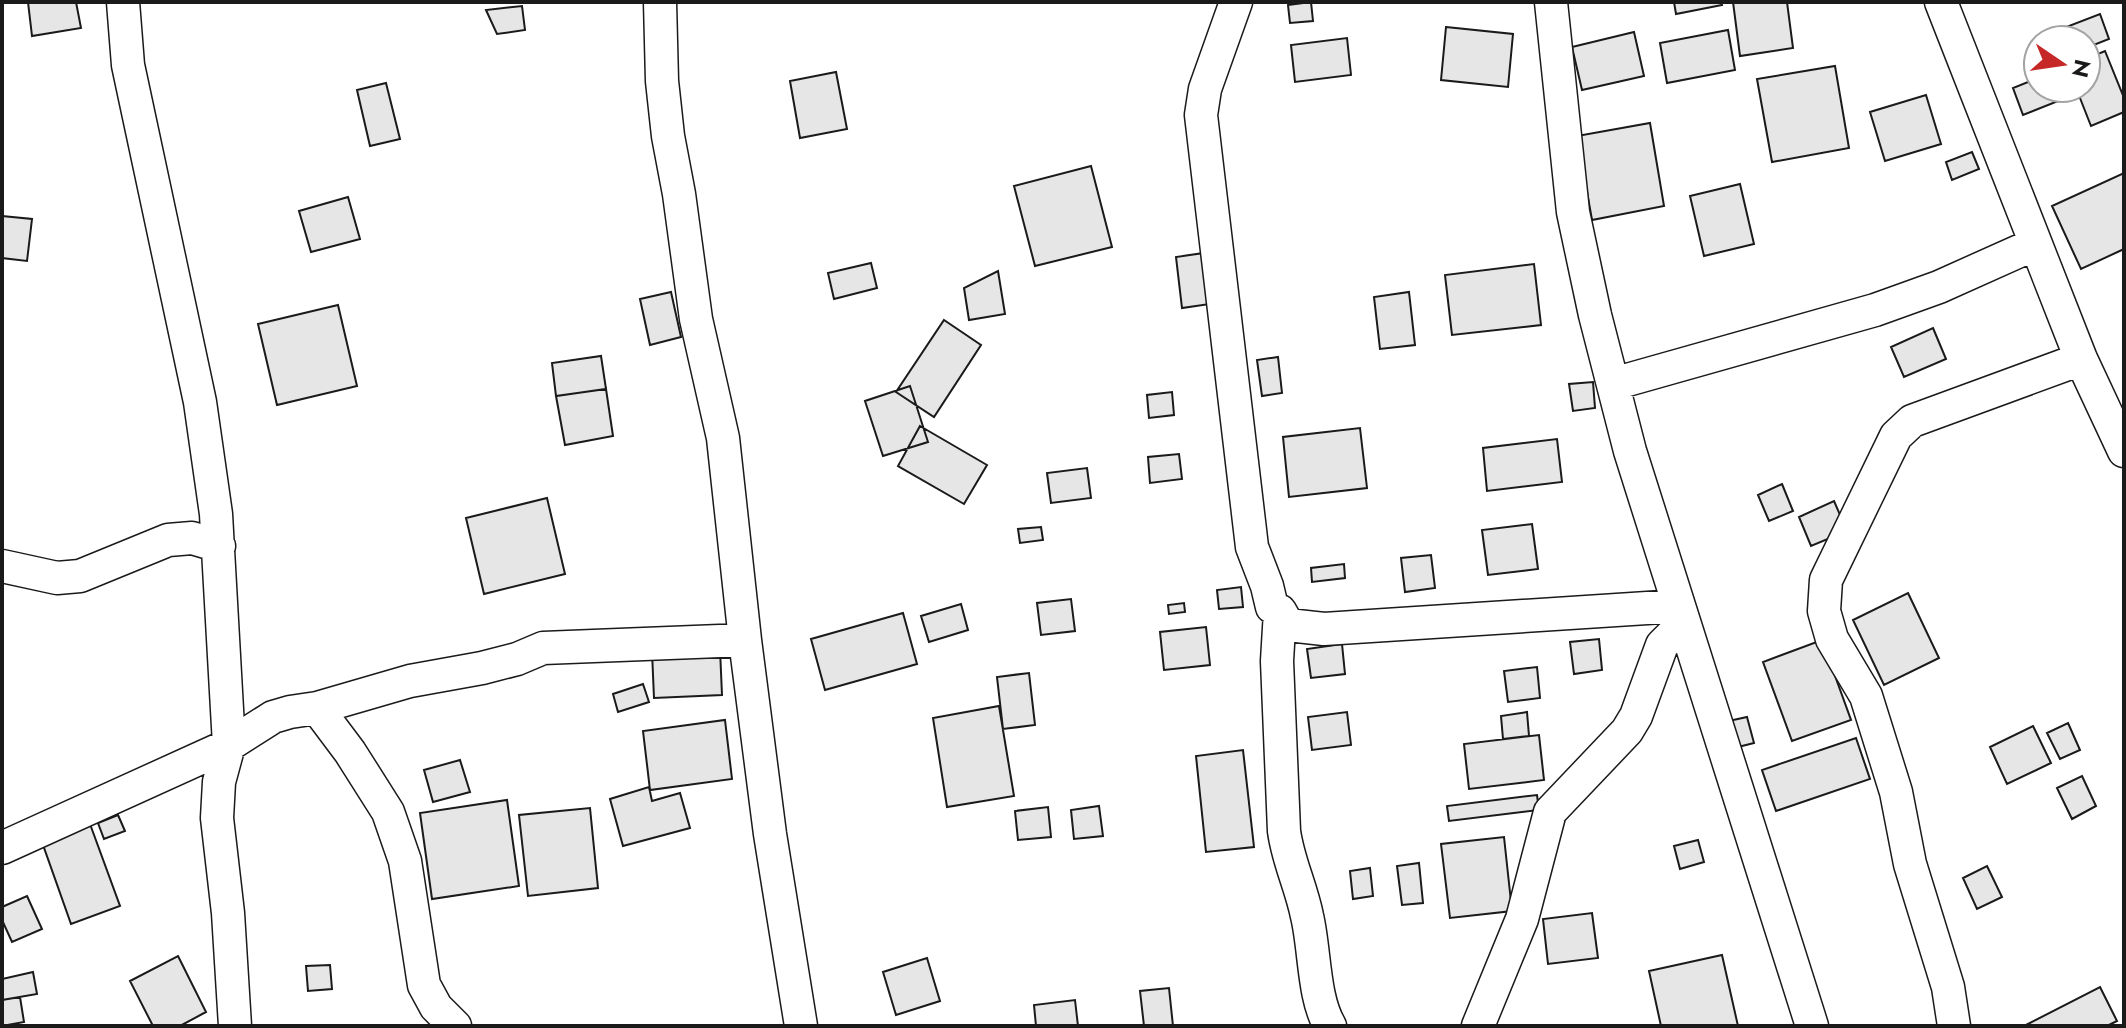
<svg xmlns="http://www.w3.org/2000/svg" width="2126" height="1028" viewBox="0 0 2126 1028" font-family="Jost,sans-serif">
<rect width="100%" height="100%" fill="#fff"/>
<!-- building -->
<path fill="#e6e6e6" stroke="#1a1a1a" stroke-width="2" d="M28,2H76L81,28L32,36Z
M1311,2L1313,21L1290,23L1288,5Z
M1674,2H1721L1722,5L1676,14Z
M1733,2H1787L1793,48L1740,56Z
M522,6L525,30L497,34L486,10Z
M2100,14L2109,39L2086,48V40H2065L2061,29Z
M1446,27L1513,34L1508,87L1441,80Z
M1728,30L1735,70L1667,83L1660,43Z
M1634,32L1644,76L1582,90L1572,47Z
M1347,38L1351,75L1295,82L1291,45Z
M2105,51L2124,98V112L2091,126L2078,93L2023,115L2013,88L2038,78V88H2086V59Z
M1835,66L1849,148L1772,162L1757,79Z
M836,72L847,129L800,138L790,81Z
M386,83L400,139L370,146L357,90Z
M1926,95L1941,144L1885,161L1870,112Z
M1650,123L1664,206L1592,220L1577,136Z
M1972,152L1979,169L1952,180L1946,162Z
M1091,166L1112,247L1035,266L1014,186Z
M2124,173V249L2081,269L2052,206Z
M1740,184L1754,244L1704,256L1690,196Z
M348,197L360,239L311,252L299,211Z
M2,216L32,219L27,261L2,258Z
M1204,253L1210,304L1182,308L1176,257Z
M871,263L877,288L834,299L828,273Z
M1534,264L1541,325L1452,335L1445,275Z
M998,271L1005,314L969,320L964,288Z
M671,292L681,337L650,345L640,299Z
M1409,292L1415,345L1380,349L1374,297Z
M338,305L357,386L277,405L258,324Z
M944,320L981,345L934,417L896,392Z
M1933,328L1946,359L1904,377L1891,347Z
M601,356L606,389L556,396L552,363Z
M1278,357L1282,393L1262,396L1257,360Z
M1593,382L1595,408L1573,411L1569,384Z
M910,386L928,442L883,456L865,401Z
M606,389L613,436L565,445L556,396Z
M1172,392L1174,415L1149,418L1147,395Z
M920,426L987,465L964,504L898,466Z
M1360,428L1367,488L1289,497L1283,437Z
M1557,439L1562,482L1487,491L1483,448Z
M1179,454L1182,479L1150,483L1148,457Z
M1087,468L1091,498L1051,503L1047,473Z
M1782,484L1793,511L1769,521L1758,495Z
M547,498L565,574L484,594L466,518Z
M1834,501L1847,531L1811,546L1799,517Z
M1532,524L1538,569L1488,575L1482,530Z
M1041,527L1043,540L1020,543L1018,529Z
M1431,555L1435,588L1405,592L1401,558Z
M1344,564L1345,578L1312,582L1311,568Z
M1241,587L1243,607L1219,609L1217,590Z
M1908,593L1939,658L1884,685L1853,620Z
M1071,599L1075,631L1041,635L1037,603Z
M1184,603L1185,612L1169,614L1168,605Z
M961,604L968,630L929,642L921,616Z
M903,613L917,664L825,690L811,639Z
M1206,627L1210,665L1164,670L1160,632Z
M1599,639L1602,670L1574,674L1570,642Z
M1822,640L1851,720L1792,741L1763,662Z
M1342,644L1345,674L1311,678L1307,649Z
M720,649L722,695L654,698L652,652Z
M1537,667L1540,698L1508,702L1504,671Z
M1029,673L1035,725L1003,729L997,677Z
M643,684L649,702L618,712L613,694Z
M999,706L1014,796L947,807L933,718Z
M1347,712L1351,745L1312,750L1308,717Z
M1527,712L1529,736L1503,739L1501,716Z
M1747,717L1754,743L1730,749L1724,722Z
M725,720L732,779L650,790L643,731Z
M2068,723L2080,750L2060,759L2047,733Z
M2033,726L2051,763L2007,784L1990,747Z
M1539,735L1544,780L1469,789L1464,744Z
M1856,738L1870,779L1776,811L1762,770Z
M1243,750L1254,847L1206,852L1196,756Z
M460,760L470,792L433,802L424,770Z
M2082,776L2096,806L2072,819L2057,788Z
M649,787L652,801L680,793L690,828L623,846L610,799Z
M1537,795L1539,810L1449,821L1447,806Z
M507,800L519,886L432,899L420,813Z
M1099,806L1103,836L1074,839L1071,810Z
M1048,807L1051,837L1018,840L1015,811Z
M590,808L598,888L528,896L519,815Z
M118,815L125,831L104,839L98,823Z
M90,824L120,906L71,924L42,842Z
M1504,837L1512,911L1450,918L1441,844Z
M1698,840L1704,862L1680,869L1674,846Z
M1419,863L1423,903L1402,905L1397,866Z
M1987,866L2002,897L1977,909L1963,878Z
M1370,868L1373,896L1353,899L1350,871Z
M27,896L42,929L12,942L2,920V907Z
M1592,913L1598,958L1548,964L1543,919Z
M1722,955L1738,1026H1661L1649,971Z
M178,956L206,1012L180,1026H153L130,981Z
M927,958L940,1001L896,1015L883,972Z
M330,965L332,989L308,991L306,966Z
M33,972L37,994L2,1000V979Z
M2100,987L2117,1021L2107,1026H2024Z
M1169,988L1173,1026H1144L1140,991Z
M20,997L24,1022L2,1026V1000Z
M1075,1000L1078,1026H1036L1034,1005Z"/>
<g fill="none" stroke-linecap="round" stroke-linejoin="round">
<!-- street casing -->
<g stroke="#1a1a1a" stroke-width="35">
<path id="street" d="M123,2L128,65L200,402L216,514L229,745L219,782L217,818L228,913L235,1026
M660,2L662,81L668,136L679,194L696,319L723,438L745,640L770,834L801,1026
M1236,2L1205,89L1201,115L1252,547L1267,586L1272,607L1280,611L1288,625L1324,629L1678,606
M1551,2L1573,212L1595,315L1630,451L1812,1026
M1941,2L2081,359L2124,451
M1613,384L1875,310L1939,287L2035,244
M2,566L57,578L80,576L168,540L192,538L219,546
M1280,611L1277,661L1284,831C1288,861 1301,886 1307,916C1315,949 1313,998 1330,1026
M317,708L350,752L388,812L405,861L424,985L436,1007L455,1026
M2,848L229,745L273,717L290,712L317,708L410,681L482,668L517,659L543,648L745,640
M1478,1026L1522,919L1550,812L1627,731L1636,716L1662,645L1671,636L1686,630
M1954,1026L1948,987L1910,864L1896,792L1866,696L1832,639L1824,611L1826,580L1896,436L1912,421L2081,359"/>
</g>
<!-- street -->
<use href="#street" stroke="#fff" stroke-width="32"/>
</g>
<!-- border -->
<rect width="2126" height="1028" fill="none" stroke="#1a1a1a" stroke-width="8"/>
<!-- north arrow -->
<g transform="translate(2062 64) rotate(103)"><circle r="38" fill="#ffffff" stroke="#a3a3a3" stroke-width="2"/>
<path d="M0-6L14 30L0 20L-14 30Z" fill="#c62828"/>
<text y="-12" font-size="22" font-weight="bold" text-anchor="middle" fill="#1a1a1a">N</text>
</g>
</svg>
